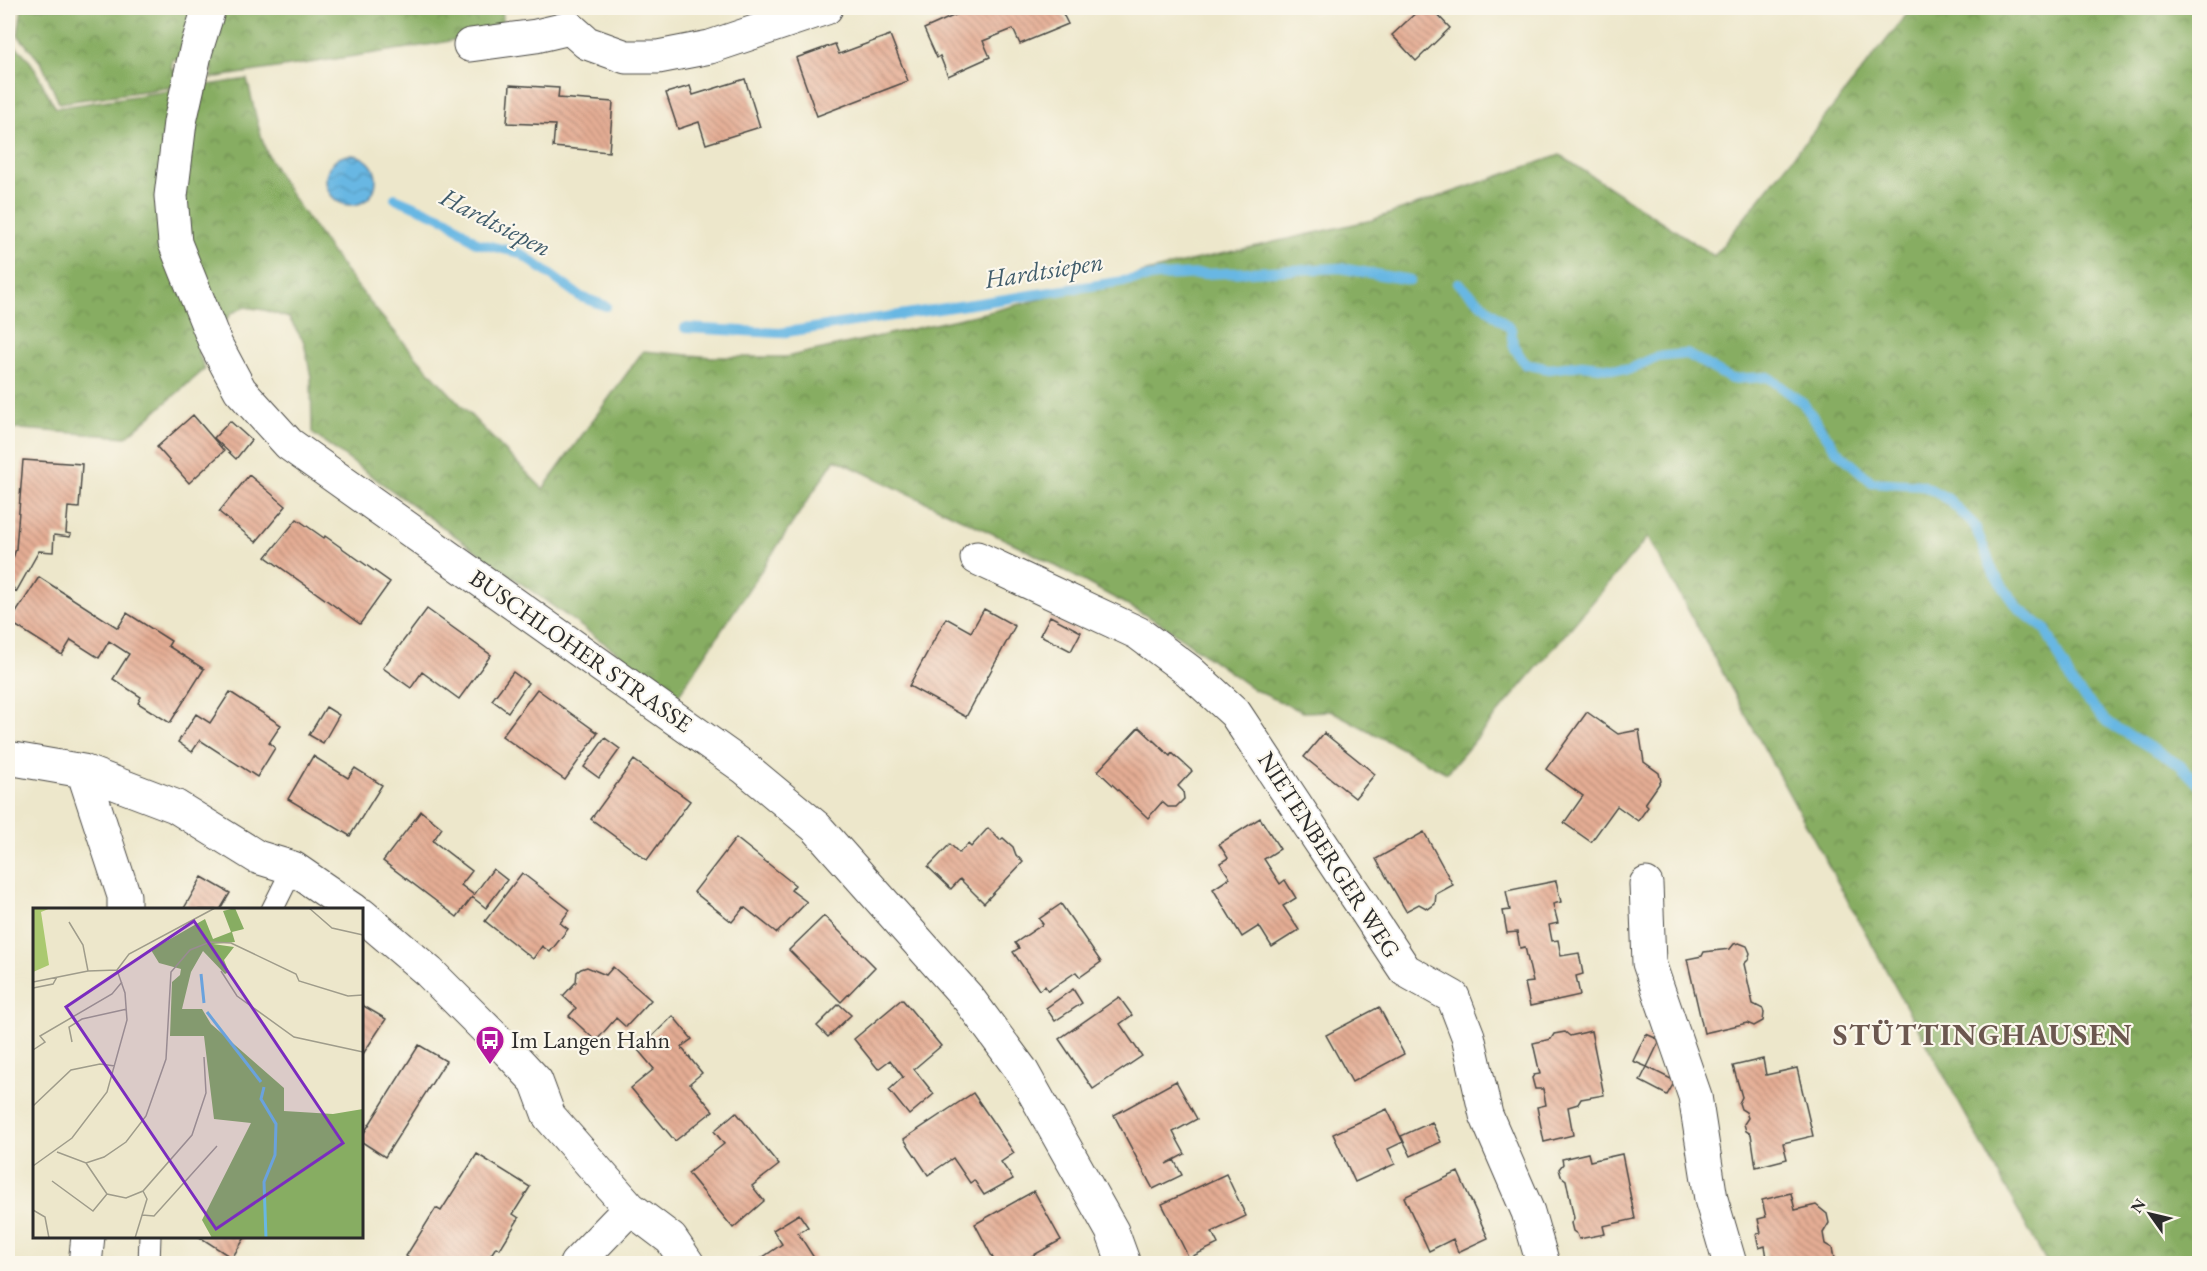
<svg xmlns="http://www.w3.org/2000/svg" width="2207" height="1271" viewBox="0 0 2207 1271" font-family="'EB Garamond',serif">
<defs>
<pattern id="forest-crowns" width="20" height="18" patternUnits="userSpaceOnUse" patternTransform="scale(1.5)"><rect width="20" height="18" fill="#87ad62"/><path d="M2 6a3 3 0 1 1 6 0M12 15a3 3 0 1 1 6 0" fill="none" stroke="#6f8d51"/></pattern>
<pattern id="water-waves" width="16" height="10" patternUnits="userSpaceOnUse" patternTransform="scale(1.5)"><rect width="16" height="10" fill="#68b7e3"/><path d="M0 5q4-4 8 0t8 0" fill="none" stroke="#5695b8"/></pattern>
<pattern id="building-back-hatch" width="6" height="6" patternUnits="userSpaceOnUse" patternTransform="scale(1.5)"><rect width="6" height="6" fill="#e5ad94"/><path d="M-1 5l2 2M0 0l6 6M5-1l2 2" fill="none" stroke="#ba8d79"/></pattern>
</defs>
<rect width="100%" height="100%" fill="#fbf7ec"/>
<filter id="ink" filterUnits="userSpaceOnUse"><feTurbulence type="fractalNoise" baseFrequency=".0167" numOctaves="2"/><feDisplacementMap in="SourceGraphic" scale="12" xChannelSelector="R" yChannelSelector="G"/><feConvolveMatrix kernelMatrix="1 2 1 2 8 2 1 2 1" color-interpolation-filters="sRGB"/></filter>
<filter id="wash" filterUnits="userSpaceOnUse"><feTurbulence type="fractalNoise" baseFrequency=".008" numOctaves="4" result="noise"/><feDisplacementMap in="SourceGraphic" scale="24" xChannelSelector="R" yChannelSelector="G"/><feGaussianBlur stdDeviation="1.35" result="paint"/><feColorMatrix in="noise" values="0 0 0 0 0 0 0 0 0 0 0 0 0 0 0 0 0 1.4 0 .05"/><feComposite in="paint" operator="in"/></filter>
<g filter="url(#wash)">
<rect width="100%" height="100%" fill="#ede7cb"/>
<!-- forest -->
<path fill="url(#forest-crowns)" stroke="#596c46" stroke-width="1.5" d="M22,8H194L179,60L173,59L171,69L181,72L179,86L59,103L42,64L18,35Z
M226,8H502L504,30L434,44L211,78L213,68L208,67Z
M1912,8H2199V1263H2047L1648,537L1447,773L1332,711L1303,712L1255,690L1160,623L1021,547L835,459L678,696L312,433L311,377L304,342L289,318L264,310L245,307L232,313L198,352L205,369L126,437L8,428V215L13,80H11L15,46C37,62 41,87 56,108L247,79C253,102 258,131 267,153C279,179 299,207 316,230C381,325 462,408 543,489L643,351L712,357H786L993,311L1194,260L1372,220L1560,155L1714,256Z"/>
<!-- water -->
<path fill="url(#water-waves)" stroke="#4a7187" stroke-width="1.5" d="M326 180a25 25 0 1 1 50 0a25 25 0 1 1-50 0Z"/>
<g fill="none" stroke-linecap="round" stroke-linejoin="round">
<!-- stream -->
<path stroke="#68b7e3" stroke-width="10" d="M395,198L448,220L477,243L520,253L581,297L606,306
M1458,283L1511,329L1513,345L1525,364L1549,369L1582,365L1628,370L1656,357L1687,354L1731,379L1768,377L1803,403L1837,451L1872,482L1922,485L1948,499L1975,526L1994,574L2019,609L2046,630L2073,685L2107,722L2180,765L2200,786
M685,328L780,333L1157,276L1340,268L1410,280"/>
</g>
<g id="blocks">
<!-- building -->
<path fill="url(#building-back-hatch)" d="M969,8H1060L1068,24L1020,44L1013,29L983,41L990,57L948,76L940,56L937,58L924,29L969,9Z
M1421,8H1431L1450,28L1416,61L1392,35Z
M890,35L908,81L817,116L796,58L835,44L839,54Z
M745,79L760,127L706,144L699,122L678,129L666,93L690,86L693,95Z
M510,85L559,88L558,98L613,102L609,152L553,147L555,125L507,123Z
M193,415L224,451L189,483L157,447Z
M230,421L251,440L236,459L214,438Z
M23,460L82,464L79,508L68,507L66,533L71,534L70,537L54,535L53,552L39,551L16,592L8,580V572L16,549Z
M249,475L286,506L256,542L219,512Z
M297,519L324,538L325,536L390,582L360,624L266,557Z
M39,577L118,628L127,613L171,641L168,646L204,669L170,723L138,703L141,697L113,679L129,654L109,641L99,658L71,640L62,655L10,622Z
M427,609L491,655L459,699L422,672L411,688L383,668Z
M984,609L1015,626L966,717L909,686L946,618L971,632Z
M1050,616L1081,632L1071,651L1040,635Z
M513,672L528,683L508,712L492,700Z
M537,689L598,733L565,780L502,736Z
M230,692L281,725L269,743L275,748L257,777L200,740L192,752L178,742L196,714L210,723Z
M326,707L339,715L323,743L309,735Z
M1587,712L1618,734L1639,730L1644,762L1659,773L1661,781L1645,804L1648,807L1638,821L1617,806L1591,842L1564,823L1583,796L1546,769Z
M1139,727L1170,756L1172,753L1192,771L1178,786L1183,791L1184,799L1176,807H1168L1162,802L1148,818L1098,771Z
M1324,733L1375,774L1355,798L1304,757Z
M605,738L620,749L599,778L584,767Z
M313,756L348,778L355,768L382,785L350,836L288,799Z
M634,760L690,801L647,860L591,819Z
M421,811L442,828L433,841L472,871L461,885L474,895L493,869L507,880L486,908L472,897L457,917L383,861Z
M1260,818L1280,849L1264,859L1280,884L1285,880L1296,898L1283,906L1299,930L1272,947L1259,926L1242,937L1213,889L1230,878L1220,863L1228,858L1219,844Z
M988,828L1000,840L1003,838L1013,847L1016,855L1023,862L984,903L960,879L951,889L928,867L950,844L959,853L968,844L971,847Z
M1424,832L1453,885L1436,894L1435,904L1428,909L1419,904L1406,911L1376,859Z
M736,838L795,885L791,890L807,902L777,933L744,907L732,922L694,892Z
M522,873L570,910L560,923L568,929L550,952L542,946L533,959L485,921Z
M202,877L230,893L220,910H183Z
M1556,881L1561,902L1553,904L1558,923L1549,925L1552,941L1558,940L1561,956L1579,953L1583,974L1576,976L1580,995L1530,1006L1525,983L1533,982L1525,947L1520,948L1517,932L1507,933L1503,911L1510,910L1506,891Z
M1061,904L1101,962L1080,977L1076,972L1048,991L1045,986L1039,990L1013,952L1019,948L1015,943L1043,924L1039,919Z
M824,916L875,967L841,1002L789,950Z
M1739,943L1747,946L1750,953L1748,960L1744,964L1753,1004L1763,1009L1764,1013L1763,1021L1754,1026L1747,1023L1704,1033L1687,959L1702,956L1704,952L1730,949L1734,944Z
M613,967L651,1000L626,1027L616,1018L596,1041L569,1016L576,1008L563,996L576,982L577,972L581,969L587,967L606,975Z
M1073,989L1082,1003L1055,1021L1046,1008Z
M1119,997L1132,1015L1120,1024L1142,1056L1093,1089L1059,1039Z
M902,999L941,1046L914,1069L934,1094L909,1115L889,1090L903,1077L890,1060L878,1069L854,1039Z
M839,1004L851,1015L828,1037L817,1026Z
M362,1005L386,1019L363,1054L362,1053Z
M1379,1007L1404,1054L1352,1082L1326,1035Z
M673,1016L692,1039L681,1047L702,1073L690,1083L713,1111L675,1141L631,1088L654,1069L638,1050Z
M1591,1031L1604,1095L1581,1099L1578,1104L1568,1107L1573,1135L1544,1142L1537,1107L1546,1105L1543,1089H1535L1532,1078L1534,1075L1540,1074L1533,1043L1551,1039L1554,1034L1565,1032L1570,1036Z
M1646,1034L1660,1040L1647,1067L1633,1061Z
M419,1045L446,1061L385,1157L362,1142V1136Z
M1763,1059L1766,1075L1797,1068L1813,1136L1783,1143L1787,1159L1756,1167L1751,1134L1746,1131L1744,1124L1748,1118L1746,1112L1741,1109L1739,1103L1742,1097L1733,1066Z
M1647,1067L1675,1081L1667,1095L1640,1081Z
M1176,1081L1197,1119L1173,1132L1185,1154L1166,1164L1174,1160L1182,1175L1153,1189L1114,1115Z
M973,1093L1014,1153L1001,1162L1013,1179L984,1195L974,1180L970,1183L953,1158L928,1175L904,1139Z
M1387,1109L1403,1142L1388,1149L1395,1164L1355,1182L1333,1134Z
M736,1112L779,1165L752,1186L764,1201L733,1228L688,1173L724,1144L714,1131Z
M1432,1122L1441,1142L1411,1156L1401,1136Z
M1588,1153L1590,1161L1622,1154L1635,1219L1603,1226L1605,1234L1579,1239L1577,1234L1573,1231L1571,1223L1574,1218L1566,1180L1561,1176L1559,1169L1563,1164L1562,1159Z
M477,1154L530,1187L513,1214L519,1218L500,1249L496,1247L485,1264H418L406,1256L436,1208L441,1211Z
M1458,1172L1488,1238L1458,1252L1453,1239L1429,1251L1404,1197Z
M1226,1174L1246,1216L1212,1232L1218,1244L1189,1258L1162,1204Z
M1034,1191L1061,1240L1032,1256L1036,1264H996L975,1224Z
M1791,1193L1795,1210L1816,1205L1827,1214L1829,1223L1823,1233L1825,1244L1832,1248L1835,1264H1763L1762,1259L1767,1258L1765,1246L1759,1248L1756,1234L1761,1233L1758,1219L1766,1217L1762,1200Z
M799,1214L808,1227L798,1233L818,1264H753L782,1244L773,1230Z
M198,1236H246L232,1258Z"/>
</g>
</g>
<g filter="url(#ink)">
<use href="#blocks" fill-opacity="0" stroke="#484743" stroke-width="1.5"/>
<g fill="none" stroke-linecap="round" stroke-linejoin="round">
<!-- service casing -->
<g stroke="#484743" stroke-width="23">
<path id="service" d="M272,910L293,868
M149,1264L150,1236"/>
</g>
<!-- minor casing -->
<g stroke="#484743" stroke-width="35">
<path id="minor" d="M209,8L196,50L180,122L171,196L175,243L216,345L240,390L289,444L745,768L816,827L968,998L1022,1071L1112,1231L1124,1264
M470,45L536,36L570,28L587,43L626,57H658L710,47L826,8
M977,558L1138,633L1189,671L1235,713L1405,970L1453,997L1468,1036L1486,1115L1528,1212L1543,1264
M8,758L83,771L175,806L257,857L293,868L354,910
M83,771L124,896V910
M1646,884L1649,963L1695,1096L1711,1199L1730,1264
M362,915L429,972L508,1051L536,1081L549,1116L630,1208L671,1239L688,1264
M85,1264L88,1236
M576,1264L630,1208"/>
</g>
<!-- service -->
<use href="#service" stroke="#fff" stroke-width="21"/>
<!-- minor -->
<use href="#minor" stroke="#fff" stroke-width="33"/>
</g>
</g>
<!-- icons -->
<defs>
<g id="bus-pin" transform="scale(1.5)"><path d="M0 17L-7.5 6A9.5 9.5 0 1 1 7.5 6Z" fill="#b5179e" stroke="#fbf7ec"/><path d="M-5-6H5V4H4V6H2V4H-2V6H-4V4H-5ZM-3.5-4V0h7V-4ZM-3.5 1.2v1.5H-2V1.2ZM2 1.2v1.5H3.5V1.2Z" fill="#fff"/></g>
</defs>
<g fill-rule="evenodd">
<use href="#bus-pin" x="490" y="1040"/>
</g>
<g text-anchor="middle" stroke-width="4.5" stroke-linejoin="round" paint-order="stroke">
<!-- street labels -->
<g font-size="24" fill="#2b2b2b" stroke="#fbf7ec">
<text transform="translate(581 651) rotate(35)" y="8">BUSCHLOHER STRASSE</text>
<text transform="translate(1329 855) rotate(57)" y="8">NIETENBERGER WEG</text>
</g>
<!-- poi labels -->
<g font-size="24" fill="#2b2b2b" stroke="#fbf7ec" text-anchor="start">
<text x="511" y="1048">Im Langen Hahn</text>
</g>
<!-- water labels -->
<g font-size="26" font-style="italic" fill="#405c6b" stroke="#fbf7ec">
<text transform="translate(496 222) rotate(27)" y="9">Hardtsiepen</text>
<text transform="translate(1044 270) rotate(-9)" y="9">Hardtsiepen</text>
</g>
<!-- district labels -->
<g font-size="30" font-weight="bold" letter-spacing="1.5" fill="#6c5850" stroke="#fbf7ec">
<text x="1983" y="1045">STÜTTINGHAUSEN</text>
</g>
</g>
<!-- overview -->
<g transform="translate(33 908)">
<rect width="330" height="330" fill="#ede7cb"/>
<path d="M0,0H18L8,4L16,57L0,64Z" fill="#aac970"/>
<path d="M202,0L211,21L199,24L202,34L180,36L201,39L191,52L196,64L192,66L170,43L158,64L149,101H169L178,116L251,180V203L300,206L330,201V330H179L169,312L218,215L181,211L171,128H137L139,74L147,67L148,61L126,55L118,42L172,11L180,31L198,24L190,3Z" fill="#87ad62"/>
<path fill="none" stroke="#68b7e3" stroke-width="3" d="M168,66L171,95M174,104L228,174M231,179L228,191L243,216L242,247L231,274L233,330"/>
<path fill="none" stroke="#9f9c8b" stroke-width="1.5" d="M276,0L299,20L330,27M36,14L50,37L55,63M84,62L96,46L182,0M188,63L204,88L261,129L330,144M0,74L55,63L84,62M0,80L20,76L24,69M39,134L36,119L49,111L94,101M0,142L12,134L7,128L79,86L89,74M0,198L38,162L67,156L82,158M24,244L53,255L71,249L93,234L113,208L133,151L138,64L157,42L177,34L198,35L263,66L266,73L315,88L330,87M53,255L74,286L93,290L110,283L159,227L173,185L171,149M0,258L39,230L74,184L94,112L92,85L84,62M19,273L60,303L74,286M0,302L12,309L16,330M109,307L121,308L184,238M102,330L114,291L110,283"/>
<path fill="#7b2cbf" fill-opacity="0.15" stroke="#7b2cbf" stroke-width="3" d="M161,13L310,235L183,321L33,99Z"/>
<rect width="330" height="330" fill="none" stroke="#2b2b2b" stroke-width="3"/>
</g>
<!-- margin -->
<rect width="2207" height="1271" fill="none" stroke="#fbf7ec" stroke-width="30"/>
<!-- north arrow -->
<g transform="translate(2150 1214) rotate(304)" stroke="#fbf7ec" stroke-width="4.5" paint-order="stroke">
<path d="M0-4.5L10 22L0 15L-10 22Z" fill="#2b2b2b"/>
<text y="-9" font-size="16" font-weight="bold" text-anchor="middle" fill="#2b2b2b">N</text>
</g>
</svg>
